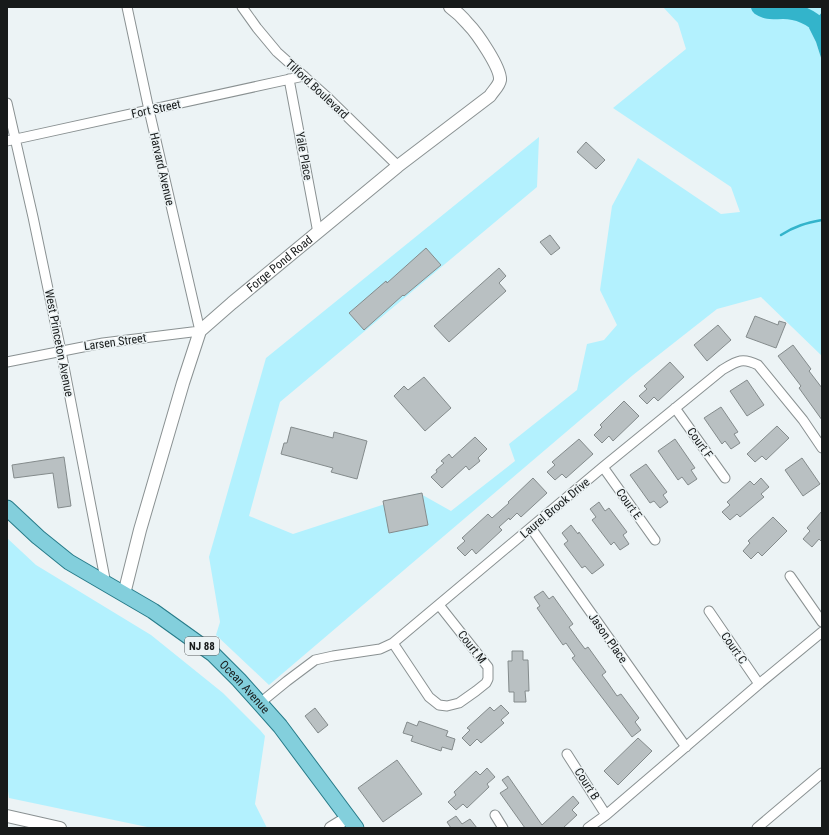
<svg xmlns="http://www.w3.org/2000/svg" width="829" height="835" viewBox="0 0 829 835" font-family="'Roboto Condensed',sans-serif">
<rect width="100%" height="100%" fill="#ecf3f5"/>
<!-- green -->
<path fill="#b3f1fe" d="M663,7H822V12L809,28L816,42L822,61V356L761,297L717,309L633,375L269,685L216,635L220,622L209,557L266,358L539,137L537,187L280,402L249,516L293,534L419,493L451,511L515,461L509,444L577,390L587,344L604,340L617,325L600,290L612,206L638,158L721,214L740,212L731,187L613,108L686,49L678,23Z
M7,538L36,565L151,635L223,693L260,730L265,736L255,804L267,828H152L9,798L7,784Z"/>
<!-- water -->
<path fill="#33b4cb" d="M822,12V61L816,42L809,28Z"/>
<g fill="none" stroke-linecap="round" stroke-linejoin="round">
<!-- stream -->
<path stroke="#33b4cb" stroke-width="2.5" d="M781,235C795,226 806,223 822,220"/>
<!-- river -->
<path stroke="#33b4cb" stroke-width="16" d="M759,7C768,13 773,11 783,11C798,11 811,17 822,28"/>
</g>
<!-- building -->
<path fill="#b9c0c2" stroke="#848b8c" d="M586,142L605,160L596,169L577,152Z
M550,235L560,248L551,255L540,242Z
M426,248L441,265L404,296L403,295L364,330L349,313L386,281L387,283Z
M499,268L506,276L499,283L506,291L449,342L434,326Z
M755,316L778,325L779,321L786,323L776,348L746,337Z
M718,325L731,340L707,361L694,345Z
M793,345L811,369L809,371L822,388V420L799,388L801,386L778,356Z
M670,362L684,377L658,401L654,397L647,404L639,396L647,389L644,386Z
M424,377L451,408L425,431L394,396L404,386L408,390Z
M747,380L764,405L747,416L730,391Z
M624,401L639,416L613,441L609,436L602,443L594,435L602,427L600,425Z
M721,407L738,432L734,434L740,443L731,449L725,441L722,444L704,418Z
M777,426L789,438L766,460L762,456L755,462L747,454Z
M291,427L333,438L334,432L367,441L357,479L331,472L333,468L281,454L284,443H287Z
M475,437L487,449L478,458L480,461L469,470L466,466L442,488L431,477L437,472L436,470L444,463L441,461L449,454L452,458Z
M579,439L593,454L566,478L562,474L555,480L547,472L555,465L552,462Z
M675,439L695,468L691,470L697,479L688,485L682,477L678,480L658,451Z
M64,457L71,506L58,508L53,473L14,478L12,465Z
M802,458L820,484L803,496L785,470Z
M646,464L667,492L663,495L668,502L660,508L654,501L650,503L630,475Z
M533,478L547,493L521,517L517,513L510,520L509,518L499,527L502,530L476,554L472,549L465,556L457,548L465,541L462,538L488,514L492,518L509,503L508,502Z
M761,478L769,487L761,494L764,497L740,517L737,514L730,520L722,512L730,505L727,502L750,481L754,485Z
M422,493L428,525L389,533L383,501Z
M599,502L605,511L609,508L627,532L623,535L629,544L620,550L614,542L611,545L592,520L596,517L590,509Z
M822,511V542L819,539L812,547L803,539L810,531L807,528Z
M773,517L787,531L762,556L758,552L751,559L743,551L750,543L748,541Z
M571,525L578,534L579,532L604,565L592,574L585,566L582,568L564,544L568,541L562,533Z
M543,591L549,599L553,596L573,624L569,627L579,641L585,649L588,647L606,672L602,675L608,683L617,696L621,694L639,718L635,722L641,730L632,737L572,658L575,656L566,643L563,645L537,608L540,606L534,597Z
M512,651H523V660H528L529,691H525L526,702H514V692H509L508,661H512Z
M501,705L509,713L501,720L504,723L481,743L477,739L470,746L462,738L470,730L467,728L490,707L494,711Z
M315,708L328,725L318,733L305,716Z
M419,721L448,731L446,736L455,739L452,750L442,747L441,751L411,741L413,736L403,733L407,722L417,726Z
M638,738L652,751L618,785L604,771Z
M397,760L422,794L383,822L358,788Z
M487,768L495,777L487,784L489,787L467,808L463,804L456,810L448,802L456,795L454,792L476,771L480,775Z
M508,776L542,825L573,796L579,803L572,810L577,815L563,828H525L500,793L508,788L502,780Z
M456,816L462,824L470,819L477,828H451L447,822Z"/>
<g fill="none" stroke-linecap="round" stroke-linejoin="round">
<!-- minor casing -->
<g stroke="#8a9192" stroke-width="11">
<path id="minor" d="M242,7L257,28L277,52L325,95L398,166
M289,79L318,233
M7,103L33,217L61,351L106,584
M7,141L304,76
M7,362L103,343L200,331L149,110L127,7
M675,408L725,478
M603,467L655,540
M531,528L686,747
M790,576L822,622
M709,611L759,684
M393,643L429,697L439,705L447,706L459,703L476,691L486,683L488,679V667L439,605
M260,703L287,681L315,660L333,656L380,649L393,643L603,467L722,370C737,361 742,357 758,365L803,420L822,448
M567,754L606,815
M495,815L503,828
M588,828L606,815L759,684L822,632
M757,828L822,773"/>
</g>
<!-- tertiary casing -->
<g stroke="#8a9192" stroke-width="14">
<g id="tertiary">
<path id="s1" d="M124,594L140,530L183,383L200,331L232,303L398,166L490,96C493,91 499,86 500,80C501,68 477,33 468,24C463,18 457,12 450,7"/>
<path d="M7,816L60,828"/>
<path d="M331,828L349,817"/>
</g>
</g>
<!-- primary casing -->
<g stroke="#277b89" stroke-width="17">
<g id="primary">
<path id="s2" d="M7,508L38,537L69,562L153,611L213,654L239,680L280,726L356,828"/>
</g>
</g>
<!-- minor -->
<use href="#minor" stroke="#fff" stroke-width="9"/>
<!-- tertiary -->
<use href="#tertiary" stroke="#fff" stroke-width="12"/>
<!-- primary -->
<use href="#primary" stroke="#83cfdc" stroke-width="15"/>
</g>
<g text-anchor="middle" stroke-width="3" stroke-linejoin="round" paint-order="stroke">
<!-- shield labels -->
<rect fill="#ecf3f5" stroke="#575b5c" stroke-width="1" x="185" y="637" width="34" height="18" rx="3"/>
<g font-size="11" font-weight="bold" fill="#171a1a">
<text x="202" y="650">NJ 88</text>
</g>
<!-- street labels -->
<g font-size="12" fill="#171a1a" stroke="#ecf3f5">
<text transform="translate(317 89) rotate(43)" y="4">Tilford Boulevard</text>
<text transform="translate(156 109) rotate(-12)" y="4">Fort Street</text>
<text transform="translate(304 156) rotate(80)" y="4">Yale Place</text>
<text transform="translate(162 169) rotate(77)" y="4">Harvard Avenue</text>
<text dy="4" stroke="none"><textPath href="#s1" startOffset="378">Forge Pond Road</textPath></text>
<text transform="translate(115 342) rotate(-8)" y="4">Larsen Street</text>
<text transform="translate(59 343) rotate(79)" y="4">West Princeton Avenue</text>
<text transform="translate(700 443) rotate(54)" y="4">Court F</text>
<text transform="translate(629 504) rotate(54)" y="4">Court E</text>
<text transform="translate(555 508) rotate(-40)" y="4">Laurel Brook Drive</text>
<text transform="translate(608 638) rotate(55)" y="4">Jason Place</text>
<text transform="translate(472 647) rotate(52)" y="4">Court M</text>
<text transform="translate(734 648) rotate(55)" y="4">Court C</text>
<text dy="4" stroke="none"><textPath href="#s2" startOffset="299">Ocean Avenue</textPath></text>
<text transform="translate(587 784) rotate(57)" y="4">Court B</text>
</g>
</g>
<!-- border -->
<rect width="829" height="835" fill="none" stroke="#171a1a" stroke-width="16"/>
</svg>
